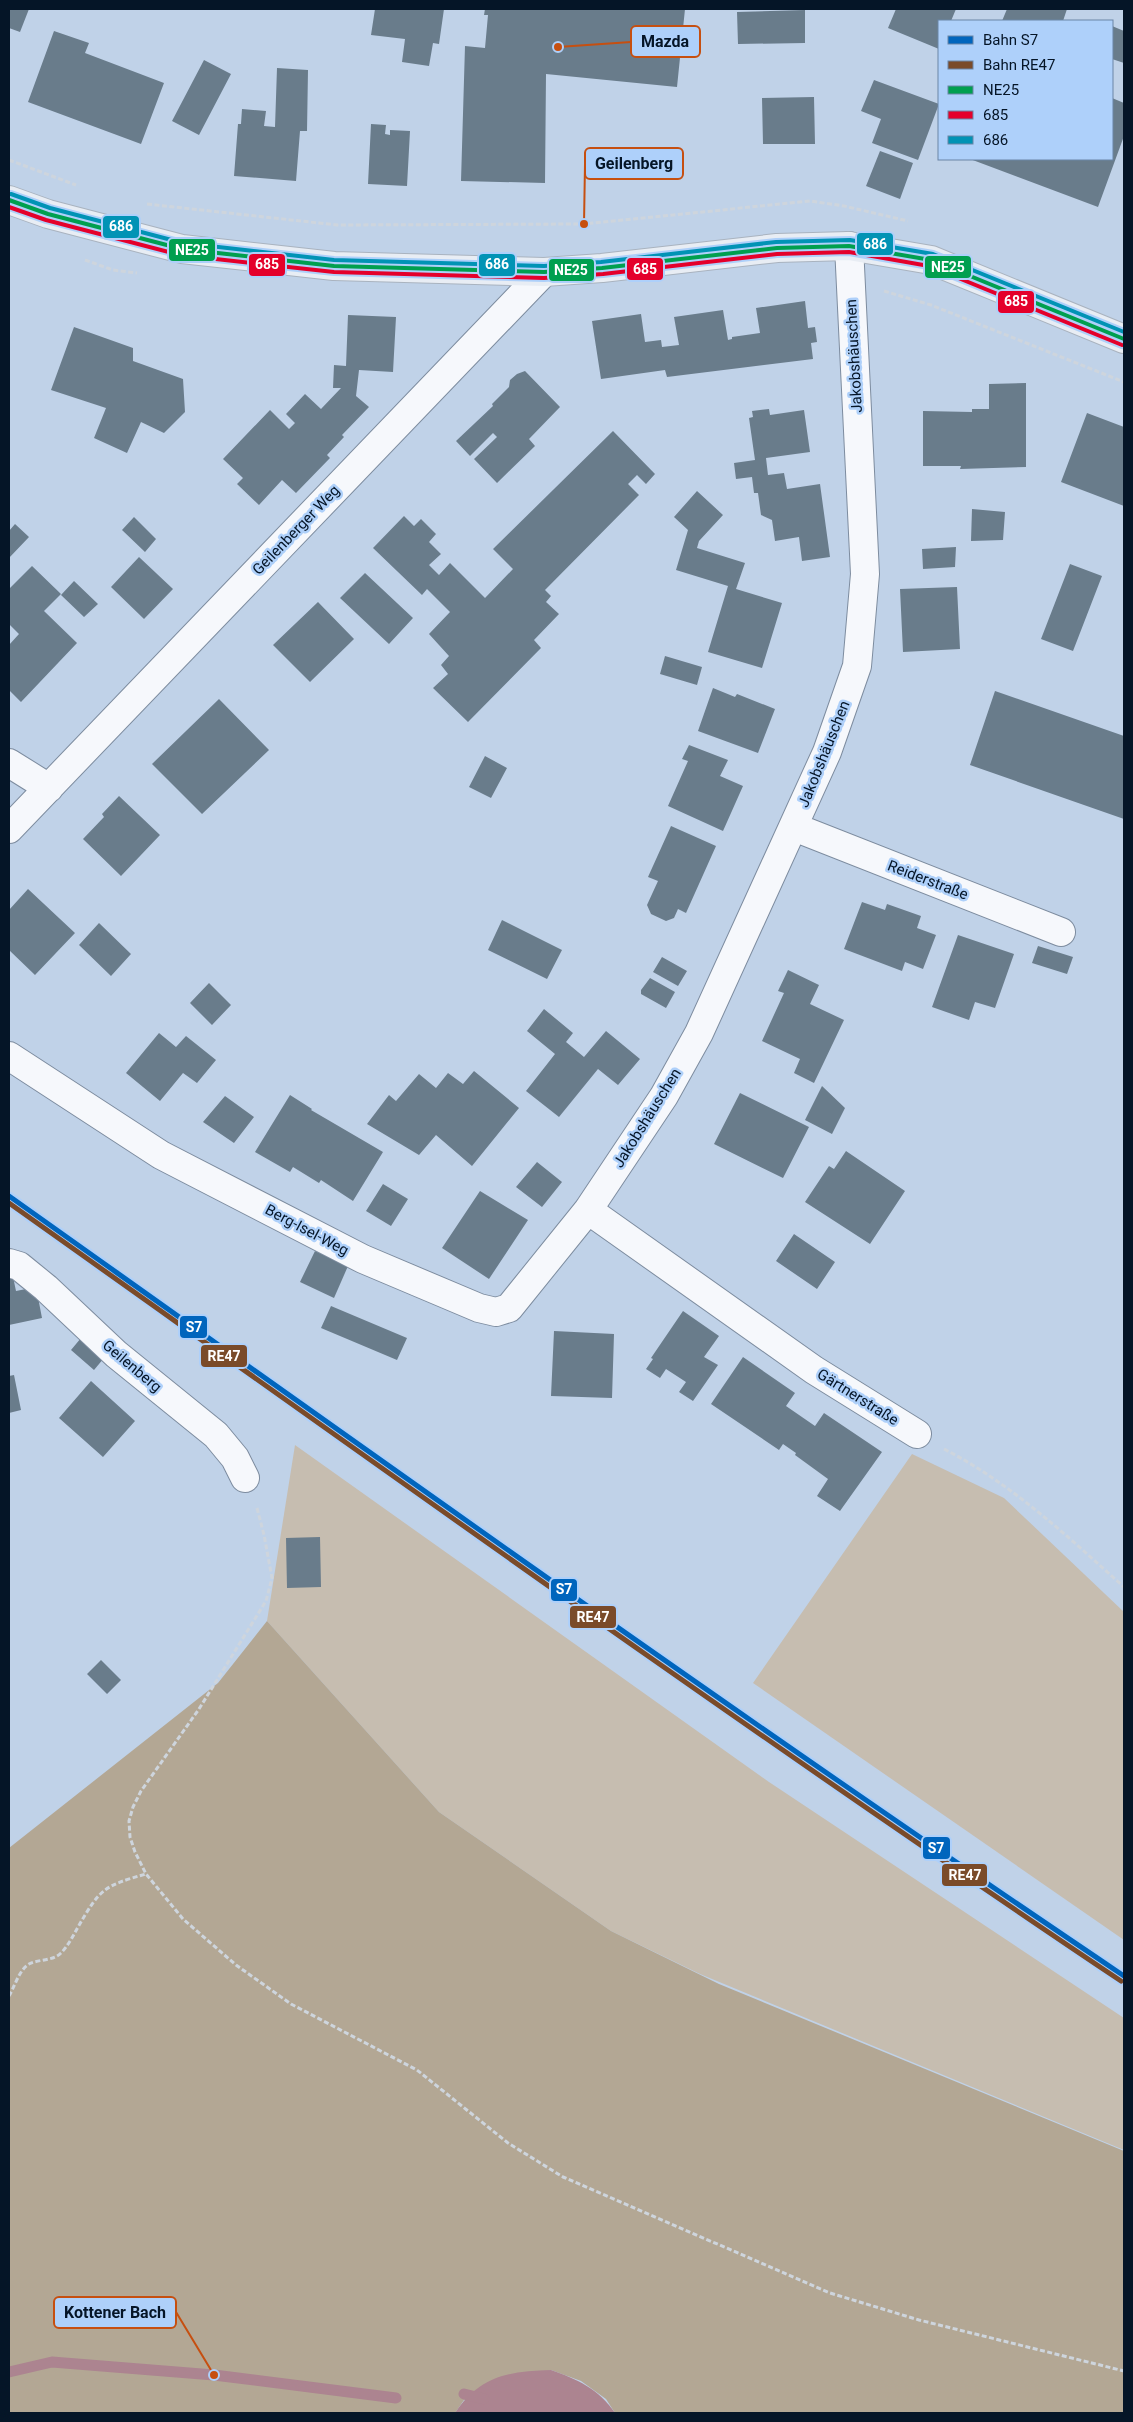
<svg xmlns="http://www.w3.org/2000/svg" width="1133" height="2422" viewBox="0 0 1133 2422" font-family="Roboto,sans-serif">
<rect width="100%" height="100%" fill="#c0d2e8"/>
<!-- green -->
<path fill="#c6bdb0" d="M295,1445L769,1782L1124,2018V2150L700,1974L611,1931L439,1812L267,1621Z
M912,1454L1004,1498L1124,1612V1940L753,1683Z"/>
<!-- forest -->
<path fill="#b3a794" d="M267,1621L439,1812L611,1931L719,1984L1124,2151V2413H615L606,2399L581,2381L551,2370L464,2400L455,2413H9V1848L218,1683Z"/>
<!-- water -->
<path fill="#ac8490" d="M551,2370C577,2379 599,2389 615,2413H455C479,2376 509,2371 551,2370Z"/>
<g fill="none" stroke-linecap="round" stroke-linejoin="round">
<!-- stream -->
<path stroke="#ac8490" stroke-width="11" d="M9,2372L52,2362L214,2375L396,2398
M464,2394L484,2399"/>
</g>
<!-- building -->
<path fill="#697c8b" d="M9,9H29L20,32L9,28Z
M375,9H444L439,44L433,43L429,66L402,62L405,39L371,35Z
M485,9H685L677,87L546,74L545,183L461,181L465,46L485,48L488,15H484Z
M896,9H956L951,21H939V49L888,28Z
M1007,9H1067L1063,21H1002Z
M805,10V43L738,44L737,12Z
M1112,26L1124,31V63L1112,59Z
M54,31L89,43L85,53L164,83L141,144L28,102Z
M204,60L231,74L199,135L172,121Z
M277,68L308,70L307,131H300L296,181L234,176L238,124H241L242,109L266,111L264,126L275,127Z
M874,80L939,104L918,160L872,143L881,119L861,111Z
M814,97L815,144H763L762,98Z
M1112,98L1124,103V136L1098,207L970,159H1112Z
M371,124L386,125L385,134L390,135V130L410,131L407,186L368,184Z
M880,151L913,163L900,199L866,186Z
M805,301L808,328L815,327L817,342L811,343L813,359L667,377L665,370L601,379L592,321L641,314L645,342L661,340L662,347L679,345L674,317L723,310L728,340L732,339V337L760,333L756,308Z
M348,315L396,317L393,372L359,370L356,396L369,407L342,435L344,437L327,455L330,458L296,493L282,480L259,505L237,484L243,478L223,459L270,410L289,429L295,423L286,414L305,394L321,409L341,388H333L334,365L346,366Z
M74,327L133,348V361L183,379L185,412L164,433L141,422L127,453L94,438L106,408L51,390Z
M525,371L560,407L529,439L535,446L497,483L474,459L497,437L493,433L470,456L456,441L493,406L492,404L509,387L510,380L517,374Z
M1026,383V467L960,469L961,466H923V411L972,412V409H989V384Z
M769,409L770,415L804,410L810,452L766,458L768,475L784,473L787,489L820,484L830,557L802,561L799,537L775,541L772,520L761,515L758,493H754L752,477L736,479L734,463L755,460L749,418L753,417L752,411Z
M1087,413L1124,427V506L1061,482Z
M613,431L655,474L646,484L637,475L628,484L639,495L545,590L551,596L546,602L559,614L534,640L541,648L468,722L433,688L448,674L441,665L449,656L429,634L450,612L427,589L422,595L373,548L404,516L414,526L421,519L436,534L429,542L441,554L429,565L439,575L450,563L485,598L513,569L493,549Z
M697,491L723,515L699,541L697,548L745,563L736,589L782,603L762,668L708,652L728,586L676,570L688,530L674,517Z
M972,509L1005,512L1003,540L971,541Z
M134,517L156,539L145,552L122,530Z
M15,524L29,537L9,558V531Z
M956,547L955,567L923,569L922,549Z
M139,557L173,589L144,619L111,587Z
M1070,564L1102,576L1073,651L1041,639Z
M32,566L61,594L44,611L77,643L21,702L9,690V645L19,634L9,624V589Z
M365,573L413,618L389,644L340,598Z
M74,581L98,604L84,617L61,595Z
M957,587L960,649L903,652L900,589Z
M318,602L354,639L310,682L273,645Z
M665,656L702,667L697,685L660,674Z
M713,688L735,697L737,694L775,709L758,753L698,731Z
M995,691L1124,736V819L970,765Z
M219,699L269,750L202,814L152,764Z
M689,745L728,760L720,776L743,786L723,831L668,806L688,761L682,759Z
M485,756L507,768L491,798L469,787Z
M119,796L160,835L121,876L83,839L104,817L102,814Z
M671,826L716,846L686,913L678,909L674,918L666,921L651,914L647,905L658,881L648,877Z
M28,889L75,933L35,975L9,950V910Z
M862,902L885,910L887,904L921,916L917,928L936,935L923,969L905,962L902,971L844,949Z
M502,920L562,950L547,979L488,950Z
M99,923L131,954L111,976L79,945Z
M958,935L1014,954L995,1008L975,1002L969,1020L932,1007Z
M1038,946L1073,957L1067,974L1032,963Z
M662,957L687,971L678,986L653,972Z
M788,970L819,985L810,1004L844,1020L814,1083L794,1073L800,1059L762,1041L784,993L778,991Z
M650,978L675,992L666,1008L641,994V990Z
M209,983L231,1005L212,1025L190,1003Z
M544,1009L573,1033L566,1042L584,1057L606,1031L640,1059L618,1085L598,1069L559,1117L526,1091L555,1054L527,1031Z
M159,1033L176,1047L186,1036L216,1060L197,1083L183,1073L160,1101L126,1073Z
M474,1071L519,1108L472,1166L436,1135L419,1155L367,1124L389,1095L396,1101L419,1074L436,1088L448,1073L463,1084Z
M822,1086L845,1108L832,1134L805,1120Z
M740,1093L809,1127L783,1178L714,1144Z
M290,1095L312,1109L311,1110L383,1152L353,1201L321,1180L319,1183L293,1167L290,1172L255,1152Z
M225,1096L254,1117L234,1143L203,1122Z
M846,1151L905,1191L870,1244L805,1202L829,1166L834,1169Z
M537,1162L562,1182L542,1207L516,1187Z
M383,1184L408,1199L391,1226L366,1211Z
M480,1191L528,1220L489,1279L442,1248Z
M794,1234L835,1262L817,1289L776,1261Z
M315,1251L348,1266L334,1298L300,1282Z
M12,1272L16,1291L36,1287L42,1318L9,1325V1273Z
M331,1306L407,1338L397,1360L321,1328Z
M683,1311L719,1336L704,1357L718,1365L693,1401L679,1392L686,1382L666,1369L660,1378L646,1369L653,1359L651,1358Z
M554,1331L614,1334L612,1398L551,1396Z
M81,1338L104,1358L94,1370L71,1350Z
M743,1357L795,1393L786,1406L815,1426L824,1413L882,1452L840,1511L817,1496L828,1479L795,1455L796,1453L783,1444L779,1450L711,1404Z
M14,1375L21,1410L9,1413V1376Z
M91,1381L135,1421L103,1457L59,1418Z
M320,1537L321,1587L287,1588L286,1538Z
M101,1660L121,1680L107,1694L87,1674Z"/>
<g fill="none" stroke-linecap="round" stroke-linejoin="round">
<!-- minor casing -->
<g stroke="#7d8c9f" stroke-width="30">
<path id="minor" d="M9,763L49,788
M794,827L1061,932
M9,829L544,272
M9,1056L161,1155L363,1259L479,1308L496,1312L509,1308L588,1210L664,1096L699,1033L827,752L857,666L865,574L849,246
M588,1210L814,1370L917,1434
M9,1263L19,1266L46,1288L116,1354L216,1435L235,1458L245,1478"/>
</g>
<!-- major casing -->
<g stroke="#a9b3bf" stroke-width="30">
<path id="major" d="M9,200L48,214L182,249L334,266L544,272L602,268L777,248L849,246L931,260L1124,339"/>
</g>
<!-- path -->
<path stroke="#ced5dd" stroke-width="3" stroke-dasharray="5 2.5" stroke-linecap="butt" d="M9,160L76,185
M147,204L337,225L584,224L810,201L844,206L908,221
M85,260L113,270L137,273
M884,291L931,305L1124,382
M944,1449C1012,1484 1067,1536 1124,1587
M257,1508L264,1535L272,1578L266,1601L199,1709L141,1791L133,1807L129,1821L130,1837L135,1852L146,1874L183,1919L236,1965L291,2004L417,2070L508,2143L563,2177L830,2293L919,2320L1124,2371
M9,1996C15,1986 19,1970 29,1964C39,1959 53,1961 61,1953C68,1946 73,1936 78,1927C100,1889 103,1886 146,1874"/>
<!-- minor -->
<use href="#minor" stroke="#f6f8fc" stroke-width="28"/>
<!-- major -->
<use href="#major" stroke="#e8edf4" stroke-width="28"/>
<!-- bus-1 casing -->
<g stroke="#aed0fa" stroke-width="8">
<path id="bus-1" d="M9,200L48,214L182,249L334,266L544,272L602,268L777,248L849,246L931,260L1124,339"/>
</g>
<!-- bus-2 casing -->
<g stroke="#aed0fa" stroke-width="8">
<path id="bus-2" d="M9,207L46,220L180,255L334,272L544,278L603,274L777,254L849,252L929,266L1122,345"/>
</g>
<!-- bus-3 casing -->
<g stroke="#aed0fa" stroke-width="8">
<path id="bus-3" d="M11,194L50,208L183,243L334,260L544,266L601,262L776,242L850,240L933,254L1124,332"/>
</g>
<!-- bus-1 -->
<use href="#bus-1" stroke="#009f4f" stroke-width="4"/>
<!-- bus-2 -->
<use href="#bus-2" stroke="#e4002b" stroke-width="4"/>
<!-- bus-3 -->
<use href="#bus-3" stroke="#0193b5" stroke-width="4"/>
<!-- rail-1 casing -->
<g stroke="#aed0fa" stroke-width="9">
<path id="rail-1" d="M9,1196C379,1459 748,1723 1124,1976"/>
</g>
<!-- rail-2 casing -->
<g stroke="#aed0fa" stroke-width="9">
<path id="rail-2" d="M9,1203C378,1465 745,1729 1121,1981"/>
</g>
<!-- rail-1 -->
<use href="#rail-1" stroke="#0065bd" stroke-width="5"/>
<!-- rail-2 -->
<use href="#rail-2" stroke="#7a4b2a" stroke-width="5"/>
</g>
<g text-anchor="middle" stroke-width="5" stroke-linejoin="round" paint-order="stroke">
<!-- street labels -->
<g font-size="15" fill="#051527" stroke="#aed0fa">
<text transform="translate(854 356) rotate(-93)" y="5">Jakobshäuschen</text>
<text transform="translate(296 530) rotate(-46)" y="5">Geilenberger Weg</text>
<text transform="translate(824 754) rotate(-68)" y="5">Jakobshäuschen</text>
<text transform="translate(928 880) rotate(21)" y="5">Reiderstraße</text>
<text transform="translate(647 1118) rotate(-58)" y="5">Jakobshäuschen</text>
<text transform="translate(307 1230) rotate(28)" y="5">Berg-Isel-Weg</text>
<text transform="translate(132 1366) rotate(40)" y="5">Geilenberg</text>
<text transform="translate(858 1397) rotate(32)" y="5">Gärtnerstraße</text>
</g>
</g>
<!-- callouts -->
<path fill="none" stroke="#c64f10" stroke-width="2" d="M558 47L631 42M584 224L585 164M214 2375L176 2312"/>
<g fill="#c64f10" stroke="#aed0fa" stroke-width="2">
<circle cx="558" cy="47" r="5"/>
<circle cx="584" cy="224" r="5"/>
<circle cx="214" cy="2375" r="5"/>
</g>
<g fill="#aed0fa" stroke="#c64f10" stroke-width="2">
<rect x="631" y="26" width="69" height="31" rx="5"/>
<rect x="585" y="148" width="98" height="31" rx="5"/>
<rect x="54" y="2297" width="122" height="31" rx="5"/>
</g>
<g font-size="16" text-anchor="middle" font-weight="bold" fill="#051527">
<text x="665" y="47">Mazda</text>
<text x="634" y="169">Geilenberg</text>
<text x="115" y="2318">Kottener Bach</text>
</g>
<g stroke="#aed0fa" stroke-width="2">
<rect x="102" y="215" width="38" height="24" rx="5" fill="#0193b5"/>
<rect x="856" y="232" width="38" height="24" rx="5" fill="#0193b5"/>
<rect x="168" y="238" width="48" height="24" rx="5" fill="#009f4f"/>
<rect x="248" y="253" width="38" height="24" rx="5" fill="#e4002b"/>
<rect x="478" y="253" width="38" height="24" rx="5" fill="#0193b5"/>
<rect x="924" y="255" width="48" height="24" rx="5" fill="#009f4f"/>
<rect x="626" y="257" width="38" height="24" rx="5" fill="#e4002b"/>
<rect x="548" y="258" width="47" height="24" rx="5" fill="#009f4f"/>
<rect x="997" y="290" width="38" height="24" rx="5" fill="#e4002b"/>
<rect x="179" y="1315" width="29" height="24" rx="5" fill="#0065bd"/>
<rect x="200" y="1344" width="48" height="24" rx="5" fill="#7a4b2a"/>
<rect x="550" y="1578" width="28" height="24" rx="5" fill="#0065bd"/>
<rect x="569" y="1605" width="48" height="24" rx="5" fill="#7a4b2a"/>
<rect x="922" y="1836" width="29" height="24" rx="5" fill="#0065bd"/>
<rect x="941" y="1863" width="47" height="24" rx="5" fill="#7a4b2a"/>
</g>
<g font-size="14" text-anchor="middle" font-weight="bold" fill="#fff">
<text x="121" y="231">686</text>
<text x="875" y="249">686</text>
<text x="192" y="255">NE25</text>
<text x="267" y="269">685</text>
<text x="497" y="269">686</text>
<text x="948" y="272">NE25</text>
<text x="645" y="274">685</text>
<text x="571" y="275">NE25</text>
<text x="1016" y="306">685</text>
<text x="194" y="1332">S7</text>
<text x="224" y="1361">RE47</text>
<text x="564" y="1594">S7</text>
<text x="593" y="1622">RE47</text>
<text x="936" y="1853">S7</text>
<text x="965" y="1880">RE47</text>
</g>
<!-- border -->
<rect width="1133" height="2422" fill="none" stroke="#051527" stroke-width="20"/>
<!-- legend -->
<rect x="938" y="20" width="175" height="140" fill="#aed0fa" stroke="#6a85a6"/>
<rect x="948" y="36" width="25" height="8" fill="#0065bd" stroke="#6a85a6"/>
<text x="983" y="45" font-size="15" fill="#051527">Bahn S7</text>
<rect x="948" y="61" width="25" height="8" fill="#7a4b2a" stroke="#6a85a6"/>
<text x="983" y="70" font-size="15" fill="#051527">Bahn RE47</text>
<rect x="948" y="86" width="25" height="8" fill="#009f4f" stroke="#6a85a6"/>
<text x="983" y="95" font-size="15" fill="#051527">NE25</text>
<rect x="948" y="111" width="25" height="8" fill="#e4002b" stroke="#6a85a6"/>
<text x="983" y="120" font-size="15" fill="#051527">685</text>
<rect x="948" y="136" width="25" height="8" fill="#0193b5" stroke="#6a85a6"/>
<text x="983" y="145" font-size="15" fill="#051527">686</text>
</svg>
